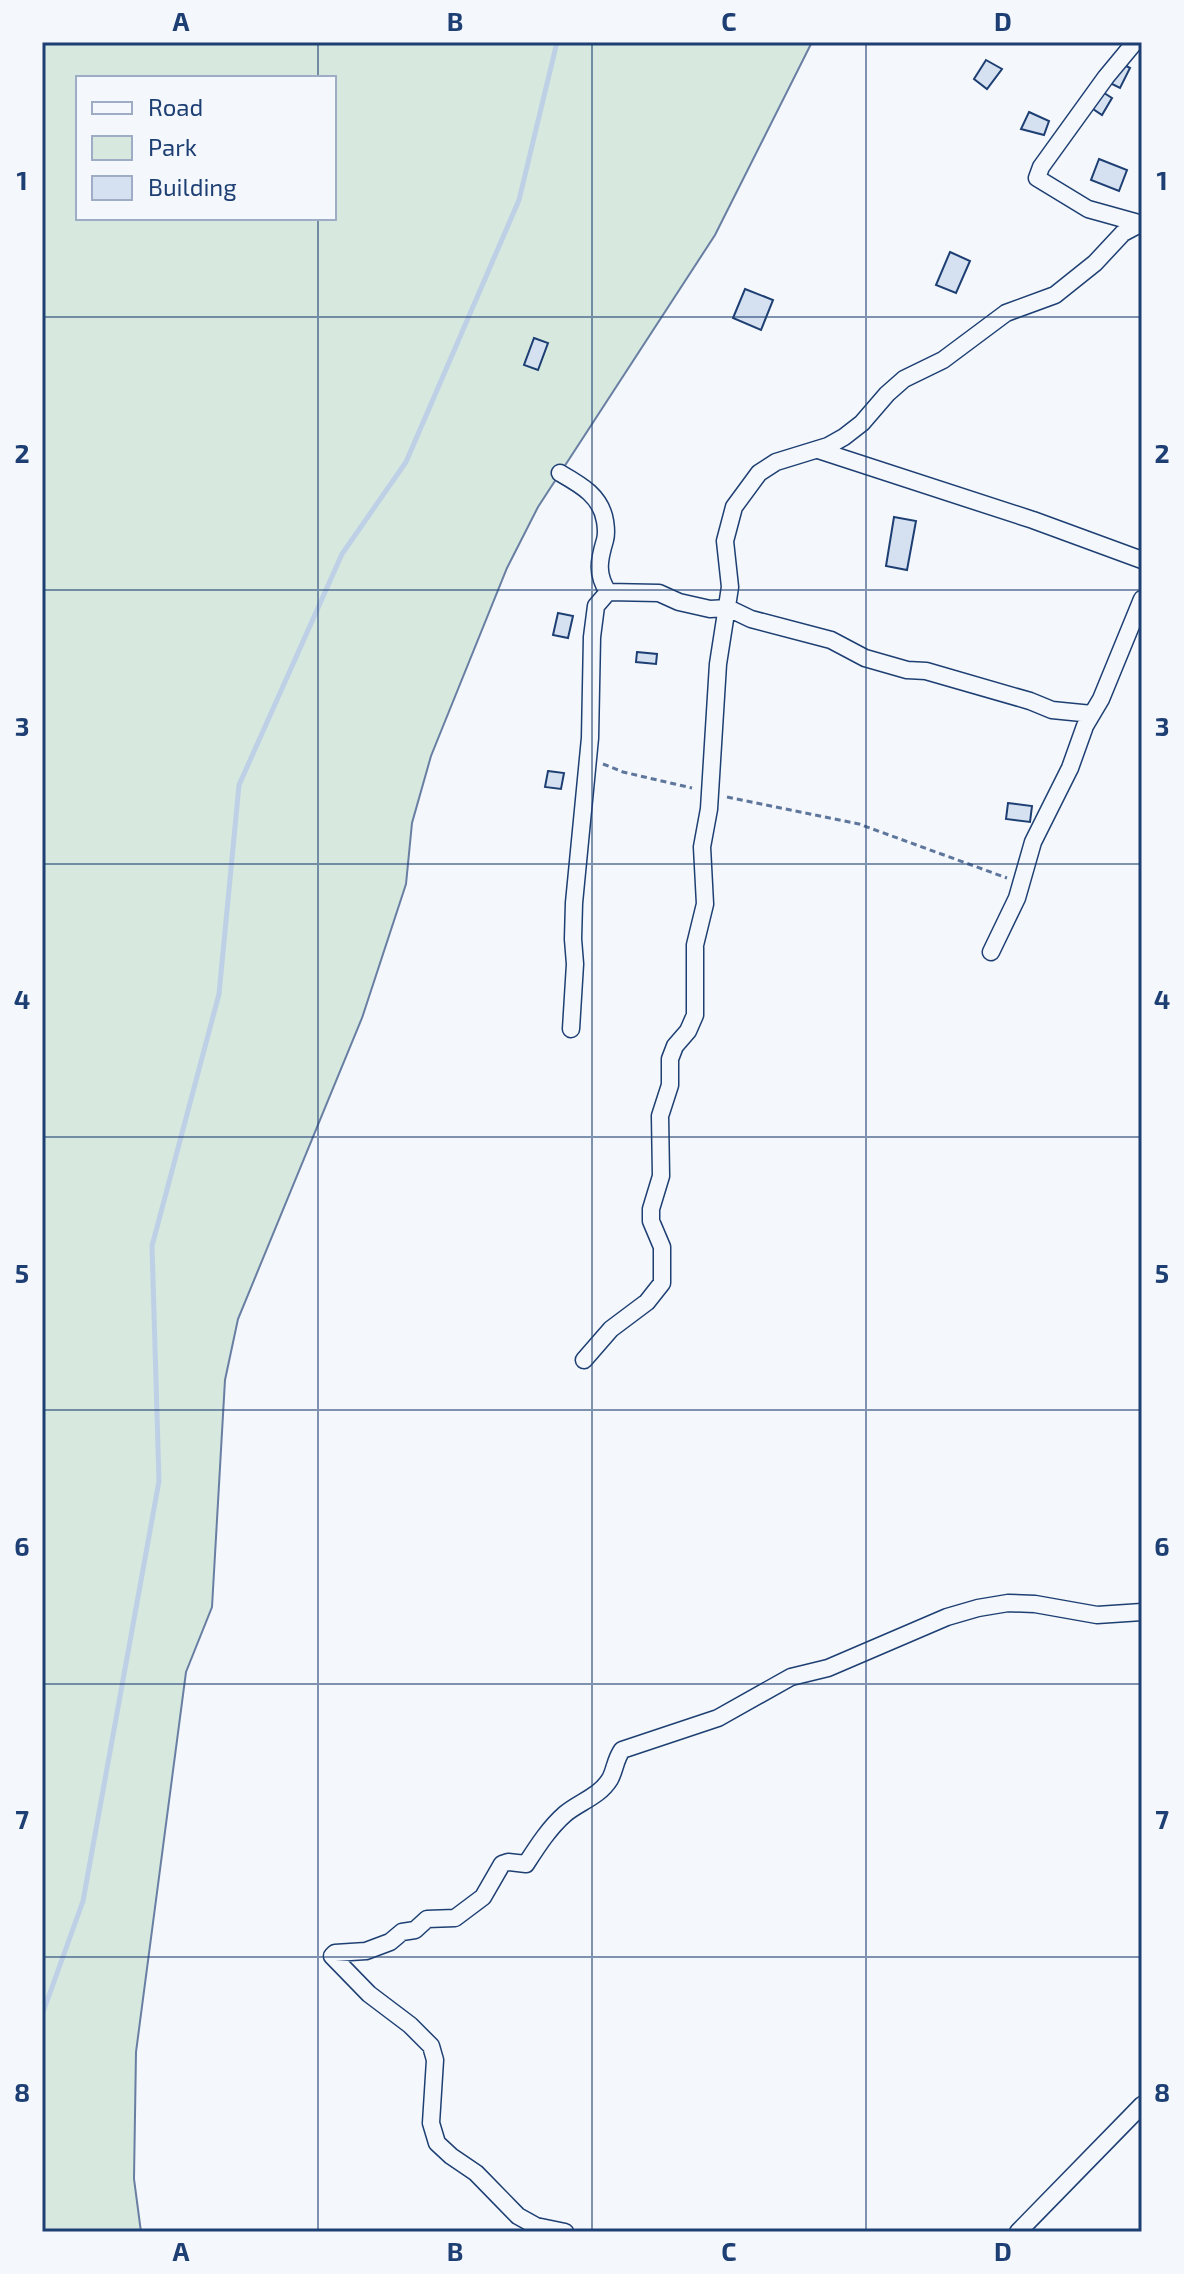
<svg xmlns="http://www.w3.org/2000/svg" width="1184" height="2274" viewBox="0 0 1184 2274" font-family="'Exo 2',sans-serif">
<rect width="100%" height="100%" fill="#f4f7fb"/>
<!-- green -->
<path fill="#d7e8df" stroke="#687fa3" stroke-width="2" fill-rule="evenodd" d="M42,42H812L715,235L538,507L507,568L431,756L412,823L406,884L362,1018L238,1319L225,1380L212,1607L186,1672L136,2052L134,2179L141,2232H42ZM78,78H334V218H78Z"/>
<g fill="none" stroke-linecap="round" stroke-linejoin="round">
<!-- stream -->
<path stroke="#bed0e5" stroke-width="5" d="M42,2015L83,1901L159,1481L152,1246L219,994L239,785L342,554L406,462L519,200L557,42"/>
</g>
<!-- building -->
<path fill="#d5e0f0" stroke="#1d3f73" stroke-width="2" d="M986,60L1002,69L987,89L974,79Z
M1119,62L1130,68L1120,88L1108,82Z
M1101,91L1112,98L1102,115L1090,107Z
M1029,112L1049,121L1044,135L1021,129Z
M1099,159L1127,170L1119,191L1091,180Z
M950,252L970,261L956,293L936,285Z
M745,289L773,300L761,330L733,318Z
M534,338L548,343L538,370L524,365Z
M894,517L916,521L907,570L886,566Z
M558,613L573,616L568,638L553,635Z
M637,652L657,654L656,664L636,662Z
M548,771L564,773L561,789L545,787Z
M1008,803L1032,806L1030,822L1006,819Z"/>
<g fill="none" stroke-linecap="round" stroke-linejoin="round">
<!-- street casing -->
<g stroke="#1d3f73" stroke-width="19">
<path id="street" d="M1135,42L1106,77L1041,167L1037,178L1088,209L1142,224
M818,450L1033,520L1142,560
M560,473C581,485 601,496 605,521C606,528 607,533 605,540C599,560 596,574 608,592L659,593L679,602L710,609L728,608L751,619L831,640L865,658L907,670L926,671L1030,701L1052,710L1092,714
M991,952L1017,898L1033,842L1070,768L1085,726L1101,699L1142,599
M571,1029L575,964L573,939L574,903L590,738L592,637L596,606L608,592
M584,1360L611,1329L647,1302L662,1283V1247L651,1221V1209L661,1176L660,1116L670,1085V1059L675,1046L688,1031L695,1015V945L705,904L702,847L709,809L718,664L730,587L725,541L734,507L759,473L776,462L828,446L844,437L862,423L887,394L904,379L943,360L1006,313L1055,295L1095,263L1123,233L1140,224
M565,2232L536,2226L518,2216L476,2173L451,2156L437,2143L431,2123L435,2060L431,2046L410,2025L369,1994L332,1956L335,1953L366,1951L390,1942L402,1932L415,1930L427,1919L455,1918L483,1897L502,1864L508,1862L526,1864C537,1847 549,1828 565,1814C579,1802 599,1797 610,1779C615,1770 615,1760 622,1750L718,1718L791,1677L828,1668L947,1617L978,1608L1008,1603L1035,1604L1097,1615L1142,1612
M1018,2232L1142,2105"/>
</g>
<!-- path -->
<path stroke="#5e769c" stroke-width="3" stroke-dasharray="6 4" stroke-linecap="butt" d="M603,764L623,772L692,788
M727,797L859,824L1007,878"/>
<!-- street -->
<use href="#street" stroke="#f4f7fb" stroke-width="16"/>
</g>
<!-- grid -->
<path fill="none" stroke="#1d3f73" stroke-width="2" stroke-opacity="0.55" d="M318,42V78M592,42V2232M866,42V2232M318,218V2232M42,317H1142M42,590H1142M42,864H1142M42,1137H1142M42,1410H1142M42,1684H1142M42,1957H1142"/>
<!-- border -->
<rect width="1184" height="2274" fill="none" stroke="#f4f7fb" stroke-width="88"/>
<!-- legend -->
<rect x="76" y="76" width="260" height="144" fill="#f4f7fb" stroke="#9eadc5" stroke-width="2"/>
<rect x="92" y="102" width="40" height="12" fill="#f4f7fb" stroke="#9eadc5" stroke-width="2"/>
<text x="148" y="116" font-size="24" fill="#1d3f73">Road</text>
<rect x="92" y="136" width="40" height="24" fill="#d7e8df" stroke="#9eadc5" stroke-width="2"/>
<text x="148" y="156" font-size="24" fill="#1d3f73">Park</text>
<rect x="92" y="176" width="40" height="24" fill="#d5e0f0" stroke="#9eadc5" stroke-width="2"/>
<text x="148" y="196" font-size="24" fill="#1d3f73">Building</text>
<rect x="44" y="44" width="1096" height="2186" fill="none" stroke="#1d3f73" stroke-width="3"/>
<g font-size="26" text-anchor="middle" font-weight="bold" fill="#1d3f73">
<text x="181" y="31">A</text>
<text x="455" y="31">B</text>
<text x="729" y="31">C</text>
<text x="1003" y="31">D</text>
<text x="22" y="190">1</text>
<text x="1162" y="190">1</text>
<text x="22" y="463">2</text>
<text x="1162" y="463">2</text>
<text x="22" y="736">3</text>
<text x="1162" y="736">3</text>
<text x="22" y="1009">4</text>
<text x="1162" y="1009">4</text>
<text x="22" y="1283">5</text>
<text x="1162" y="1283">5</text>
<text x="22" y="1556">6</text>
<text x="1162" y="1556">6</text>
<text x="22" y="1829">7</text>
<text x="1162" y="1829">7</text>
<text x="22" y="2102">8</text>
<text x="1162" y="2102">8</text>
<text x="181" y="2261">A</text>
<text x="455" y="2261">B</text>
<text x="729" y="2261">C</text>
<text x="1003" y="2261">D</text>
</g>
</svg>
